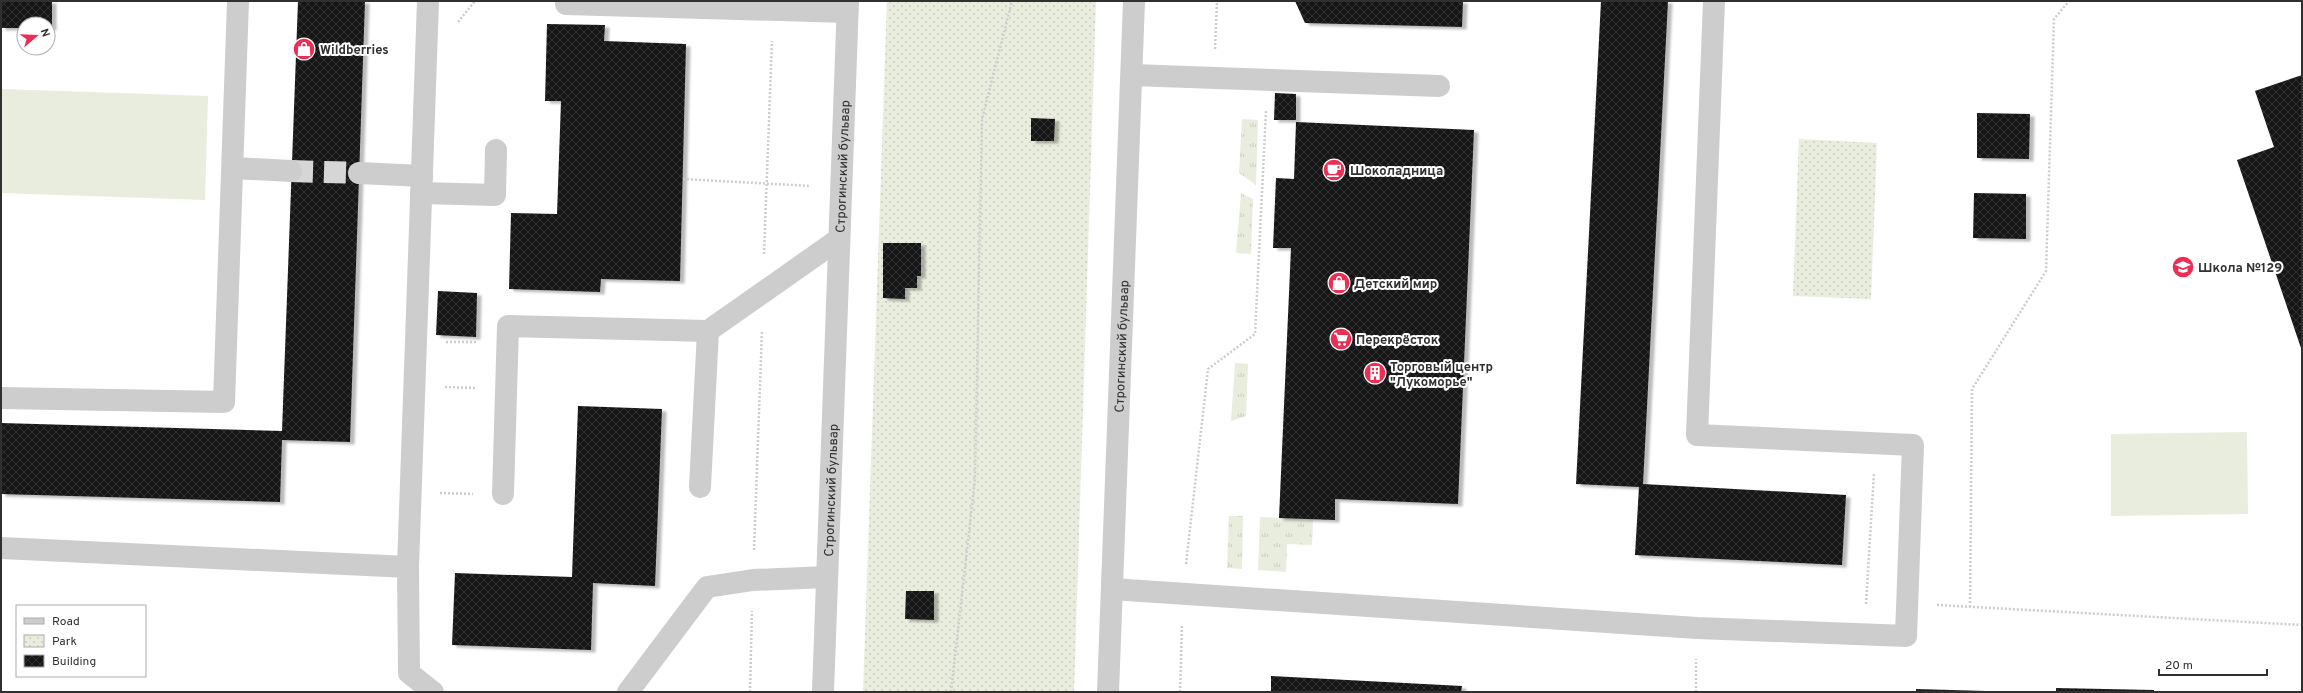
<svg xmlns="http://www.w3.org/2000/svg" width="2303" height="693" viewBox="0 0 2303 693" font-family="Overpass,sans-serif">
<defs>
<pattern id="grass-tufts" width="24" height="20" patternUnits="userSpaceOnUse"><rect width="24" height="20" fill="#e8eddd"/><path d="M3 7l-1-3M5 7V3M7 7l1-3M15 17l-1-3M17 17v-4M19 17l1-3" fill="none" stroke="#c7ccbe"/></pattern>
<pattern id="park-dots" width="8" height="8" patternUnits="userSpaceOnUse"><rect width="8" height="8" fill="#e8eddd"/><path d="M2 2h.1M6 6h.1" fill="none" stroke="#c7ccbe" stroke-width="1.8" stroke-linecap="round"/></pattern>
<pattern id="building-cross-hatch" width="8" height="8" patternUnits="userSpaceOnUse"><rect width="8" height="8" fill="#171717"/><path d="M0 0l8 8M0 8l8-8" fill="none" stroke="#303030"/></pattern>
<filter id="shadow"><feDropShadow dx="4.5" dy="2.5" stdDeviation="1" flood-color="#0004"/></filter>
</defs>
<rect width="100%" height="100%" fill="#fff"/>
<!-- grass -->
<path fill="url(#grass-tufts)" d="M1242,119L1258,120L1256,185L1239,173Z
M1241,193L1253,199L1251,254L1236,253Z
M1235,363L1248,364L1246,416L1231,421Z
M1229,516H1243L1242,569L1227,568Z
M1260,517L1313,519L1312,545L1287,544L1286,572L1258,570Z"/>
<!-- park -->
<path fill="url(#park-dots)" d="M887,1H1096L1074,692H863Z
M1799,139L1877,143L1871,299L1793,296Z"/>
<!-- garden -->
<path fill="#e8eddd" d="M1,89L208,96L205,200L1,193Z
M2247,432L2248,514L2111,516V434Z"/>
<!-- building -->
<path fill="url(#building-cross-hatch)" filter="url(#shadow)" d="M1,1H52V28H48V24H24V28H1Z
M298,1H365L350,442L282,440L280,502L1,494V423L282,431Z
M1295,1H1463L1462,27L1305,23Z
M1601,1H1668L1643,484L1846,495L1842,565L1635,555L1639,487L1576,484Z
M547,24L605,25L604,41L686,44L680,281L601,279L600,292L509,289L511,213L557,214L561,101H545Z
M2302,75V351L2237,160L2274,147L2255,91Z
M1275,93L1296,94V120H1274Z
M1977,113L2030,114L2029,159L1977,158Z
M1031,118L1055,119L1054,141H1031Z
M1296,122L1474,130L1458,504L1335,499V520L1279,518L1291,248H1273L1276,178L1294,179Z
M1974,193L2026,194V239L1973,238Z
M883,243H921V276H917V288H905V299L883,298Z
M438,291L477,293L476,337L436,335Z
M578,406L662,409L655,586L593,583L591,650L452,645L455,573L572,577Z
M906,591H934V620L905,619Z
M1271,676L1462,686L1461,692H1271Z
M2056,688L2154,690V692H2056Z
M1916,689L1986,691V692H1916Z"/>
<g fill="none" stroke-linecap="round" stroke-linejoin="round">
<!-- minor-tunnel -->
<path stroke="#d6d6d6" stroke-width="22" stroke-dasharray="22 11" stroke-linecap="butt" d="M291,171L359,173"/>
<!-- path -->
<path stroke="#cdcdcd" stroke-width="2.5" stroke-dasharray="2 2" stroke-linecap="butt" d="M458,22L475,1
M1215,49L1217,1
M683,179L811,186
M764,254L772,41
M446,342H477
M445,387L476,388
M440,493L473,494
M754,550L762,331
M1186,564L1208,369L1255,334L1266,111
M1866,604L1874,473
M1937,605L2302,625
M1970,607L1972,389L2046,271L2054,19L2069,1
M750,692L752,611
M951,692L975,479L982,119L1012,1
M1180,692L1182,625
M1696,692V659"/>
<!-- minor -->
<g stroke="#cdcdcd" stroke-width="22">
<path d="M566,4L847,12"/>
<path d="M1132,75L1439,86"/>
<path d="M233,168L291,171"/>
<path d="M359,173L422,176"/>
<path d="M421,193L495,195L496,150"/>
<path d="M1,398L224,402L238,1"/>
<path d="M700,487L708,331L839,239"/>
<path d="M503,494L508,326L708,331"/>
<path d="M1,548L408,567L409,673L433,692"/>
<path d="M408,567L428,1"/>
<path d="M1112,589L1697,628L1906,636L1913,445L1697,435L1714,1"/>
<path d="M628,692L707,587L753,580L827,577"/>
<path id="s1" d="M823,692L848,1"/>
<path id="s2" d="M1108,692L1134,1"/>
</g>
</g>
<!-- icons -->
<defs>
<g id="shop-disc" transform="scale(1.15)"><circle r="9.5" fill="#ec2d54" stroke="#fff"/><path d="M-5-2.5h2.3a2.7 3.5 0 0 1 5.4 0H5L5.5 6h-11ZM-1.5-2.5h3a1.5 2.3 0 0 0-3 0Z" fill="#fff"/></g>
<g id="cafe-disc" transform="scale(1.15)"><circle r="9.5" fill="#ec2d54" stroke="#fff"/><path d="M-5.5-4.5H6V0H3Q3 3.5 0 3.5H-2.5Q-5.5 3.5-5.5 0ZM3-3.2v2h1.7v-2ZM-6 4.5H4V6H-6Z" fill="#fff"/></g>
<g id="school-disc" transform="scale(1.15)"><circle r="9.5" fill="#ec2d54" stroke="#fff"/><path d="M0-5L7-2L0 1L-7-2ZM-4 1L0 2.5L4 1V4Q0 6-4 4Z" fill="#fff"/></g>
<g id="supermarket-disc" transform="scale(1.15)"><circle r="9.5" fill="#ec2d54" stroke="#fff"/><path d="M-6-5.5h2.5l.6 2H6L4.5 2H-2.5L-4.4-4H-6ZM-1.5 3.2a1.3 1.3 0 1 0 .1 0ZM3 3.2a1.3 1.3 0 1 0 .1 0Z" fill="#fff"/></g>
<g id="building-disc" transform="scale(1.15)"><circle r="9.5" fill="#ec2d54" stroke="#fff"/><path d="M-4-6H4V6H1V3H-1V6H-4ZM-2.5-4.3h1.7v1.8h-1.7ZM.8-4.3h1.7v1.8H.8ZM-2.5-1h1.7V.8h-1.7ZM.8-1h1.7V.8H.8Z" fill="#fff"/></g>
</defs>
<g fill-rule="evenodd">
<use href="#shop-disc" x="304" y="49"/>
<use href="#cafe-disc" x="1334" y="170"/>
<use href="#school-disc" x="2183" y="267"/>
<use href="#shop-disc" x="1339" y="283"/>
<use href="#supermarket-disc" x="1341" y="339"/>
<use href="#building-disc" x="1375" y="373"/>
</g>
<g text-anchor="middle" stroke-width="4" stroke-linejoin="round" paint-order="stroke">
<!-- poi labels -->
<g font-size="13" font-weight="bold" fill="#303030" stroke="#fff" text-anchor="start">
<text x="320" y="54">Wildberries</text>
<text x="1350" y="175">Шоколадница</text>
<text x="2198" y="272">Школа №129</text>
<text x="1354" y="288">Детский мир</text>
<text x="1356" y="344">Перекрёсток</text>
<text x="1390" y="371">Торговый центр<tspan x="1390" dy="15">"Лукоморье"</tspan></text>
</g>
<!-- street labels -->
<g font-size="13" fill="#303030" stroke="#fff">
<text dy="5" stroke="none"><textPath href="#s1" startOffset="526">Строгинский бульвар</textPath></text>
<text dy="5" stroke="none"><textPath href="#s2" startOffset="346">Строгинский бульвар</textPath></text>
<text dy="5" stroke="none"><textPath href="#s1" startOffset="202">Строгинский бульвар</textPath></text>
</g>
</g>
<!-- border -->
<rect width="2303" height="693" fill="none" stroke="#303030" stroke-width="4"/>
<!-- legend -->
<rect x="16" y="605" width="130" height="72" fill="#ffffff" stroke="#acacac"/>
<rect x="24" y="618" width="20" height="6" fill="#cdcdcd" stroke="#acacac"/>
<text x="52" y="625" font-size="12" fill="#303030">Road</text>
<rect x="24" y="635" width="20" height="12" fill="url(#park-dots)" stroke="#acacac"/>
<text x="52" y="645" font-size="12" fill="#303030">Park</text>
<rect x="24" y="655" width="20" height="12" fill="url(#building-cross-hatch)" stroke="#acacac"/>
<text x="52" y="665" font-size="12" fill="#303030">Building</text>
<!-- north arrow -->
<g transform="translate(36 36) rotate(71)"><circle r="19" fill="#ffffff" stroke="#acacac"/>
<path d="M0-3L7 15L0 10L-7 15Z" fill="#ec2d54"/>
<text y="-6" font-size="11" font-weight="bold" text-anchor="middle" fill="#303030">N</text>
</g>
<!-- scale -->
<path d="M2159 669v6h108v-6" fill="none" stroke="#303030" stroke-width="2"/>
<text x="2165" y="669" font-size="12" fill="#303030" stroke="#ffffff" stroke-width="3" paint-order="stroke">20 m</text>
</svg>
